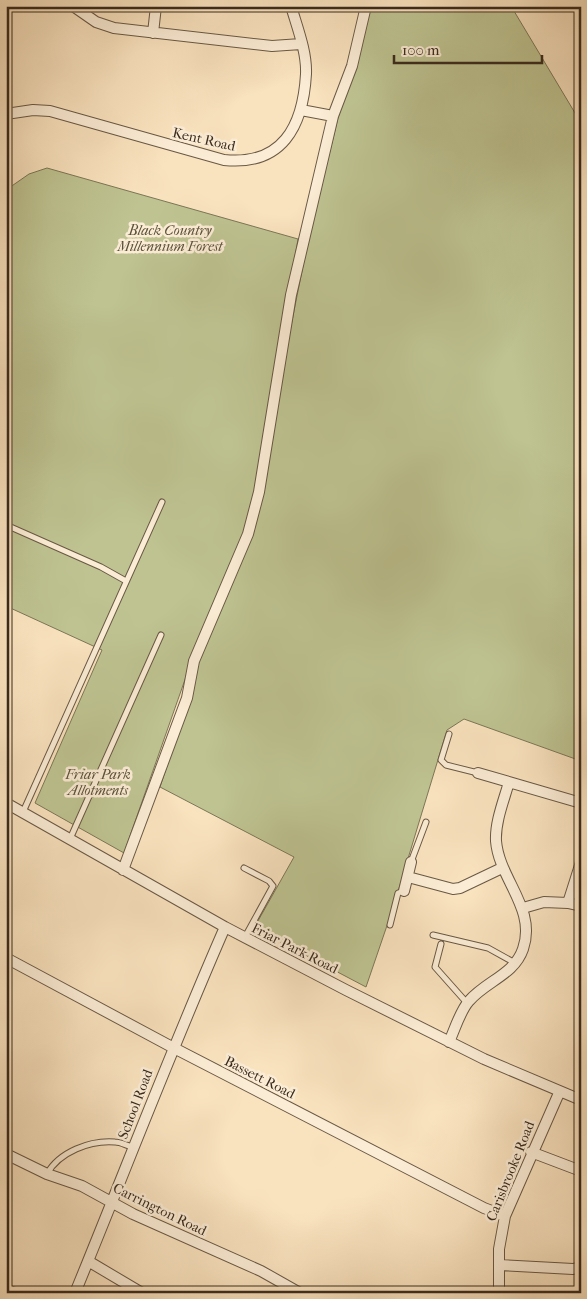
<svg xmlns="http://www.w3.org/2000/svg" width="587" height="1299" viewBox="0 0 587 1299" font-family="'IM FELL French Canon',serif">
<rect width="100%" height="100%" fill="#f9e2be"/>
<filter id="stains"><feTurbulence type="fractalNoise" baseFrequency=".004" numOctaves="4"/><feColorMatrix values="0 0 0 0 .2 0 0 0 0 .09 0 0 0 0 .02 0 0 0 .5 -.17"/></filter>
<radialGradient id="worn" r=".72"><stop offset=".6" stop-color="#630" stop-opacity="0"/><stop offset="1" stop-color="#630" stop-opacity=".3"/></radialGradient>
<!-- green -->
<path fill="#bec391" stroke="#7c7657" d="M370,6H511L581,123V761L464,719L447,730L393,908L366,987L254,928L294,857L160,787L193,688L198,662L249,536L309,236L338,118L366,28Z
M47,168L298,239L256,493L244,535L188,671L124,853L35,803L102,650L6,606V190L29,174Z"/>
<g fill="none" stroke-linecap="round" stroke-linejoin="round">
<!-- service casing -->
<g stroke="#695845" stroke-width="7">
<path id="service" d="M6,525L101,567L126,581
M581,713V731
M449,734L441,760L446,765L478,773
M23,812L162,502
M70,839L161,635
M411,862L426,822
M244,868L269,881L273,886L245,937
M390,925L398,893L404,891
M433,935L488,948L515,963
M441,944L435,967L467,1003
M47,1174C59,1152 90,1140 115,1142C121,1142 127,1146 133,1147"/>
</g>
<!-- minor casing -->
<g stroke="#695845" stroke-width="12">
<path id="minor" d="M73,6L96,22L114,28L272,46L301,44
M153,33L156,6
M301,110L333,116L352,66L366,6
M6,114L33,110L50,111L224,160C282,166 303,127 306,74C307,52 297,27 291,6
M478,773L509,782
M6,803L225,927L346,990L484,1059L581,1100
M123,870L187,698L194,661L248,534L259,492L291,295L333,116
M408,877L453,889L460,888L502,868
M404,891L411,862
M568,903L581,906
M523,908L544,902L568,903L581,862
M6,958L172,1047L484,1208L505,1216
M449,1042C455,1029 460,1011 469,1001C486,981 514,975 523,949C537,909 499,879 496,841C495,822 504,800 509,782L581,803
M531,1152L581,1171
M6,1154L47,1174L82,1186L133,1214L261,1271L300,1293
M88,1261L142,1293
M499,1265L573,1269L581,1267
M6,1290L15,1293
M75,1293C125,1171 172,1048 225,927
M499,1293V1249L505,1216L559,1093"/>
</g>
<!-- service -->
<use href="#service" stroke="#fbecd5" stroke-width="5"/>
<!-- minor -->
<use href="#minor" stroke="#fbecd5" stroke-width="10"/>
</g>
<g text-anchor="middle" stroke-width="5" stroke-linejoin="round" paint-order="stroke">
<!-- street labels -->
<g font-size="14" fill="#392a1d" stroke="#fbecd5">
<text transform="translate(204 139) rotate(13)" y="5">Kent Road</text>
<text transform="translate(295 948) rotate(27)" y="5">Friar Park Road</text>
<text transform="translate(260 1077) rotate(27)" y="5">Bassett Road</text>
<text transform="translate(135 1104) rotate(-69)" y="5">School Road</text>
<text transform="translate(510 1171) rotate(-68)" y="5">Carisbrooke Road</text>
<text transform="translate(160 1209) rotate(26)" y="5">Carrington Road</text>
</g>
<!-- park labels -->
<g font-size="14" font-style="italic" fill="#5a503a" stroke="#fbecd5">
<text x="170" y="235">Black Country<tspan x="170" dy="16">Millennium Forest</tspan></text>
<text x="98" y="779">Friar Park<tspan x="98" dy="16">Allotments</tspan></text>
</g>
</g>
<!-- margin -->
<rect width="587" height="1299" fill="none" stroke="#f9e2be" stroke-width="25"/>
<rect x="8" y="8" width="572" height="1284" fill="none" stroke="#392a1d" stroke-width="2.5"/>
<rect x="12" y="12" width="562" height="1274" fill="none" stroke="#392a1d"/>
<!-- scale -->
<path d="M394 55v8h148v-8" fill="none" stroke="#392a1d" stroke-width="2.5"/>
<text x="402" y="55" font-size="15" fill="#392a1d" stroke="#fbecd5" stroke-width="4" paint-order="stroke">100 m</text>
<rect width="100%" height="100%" filter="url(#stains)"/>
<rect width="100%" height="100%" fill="url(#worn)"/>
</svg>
